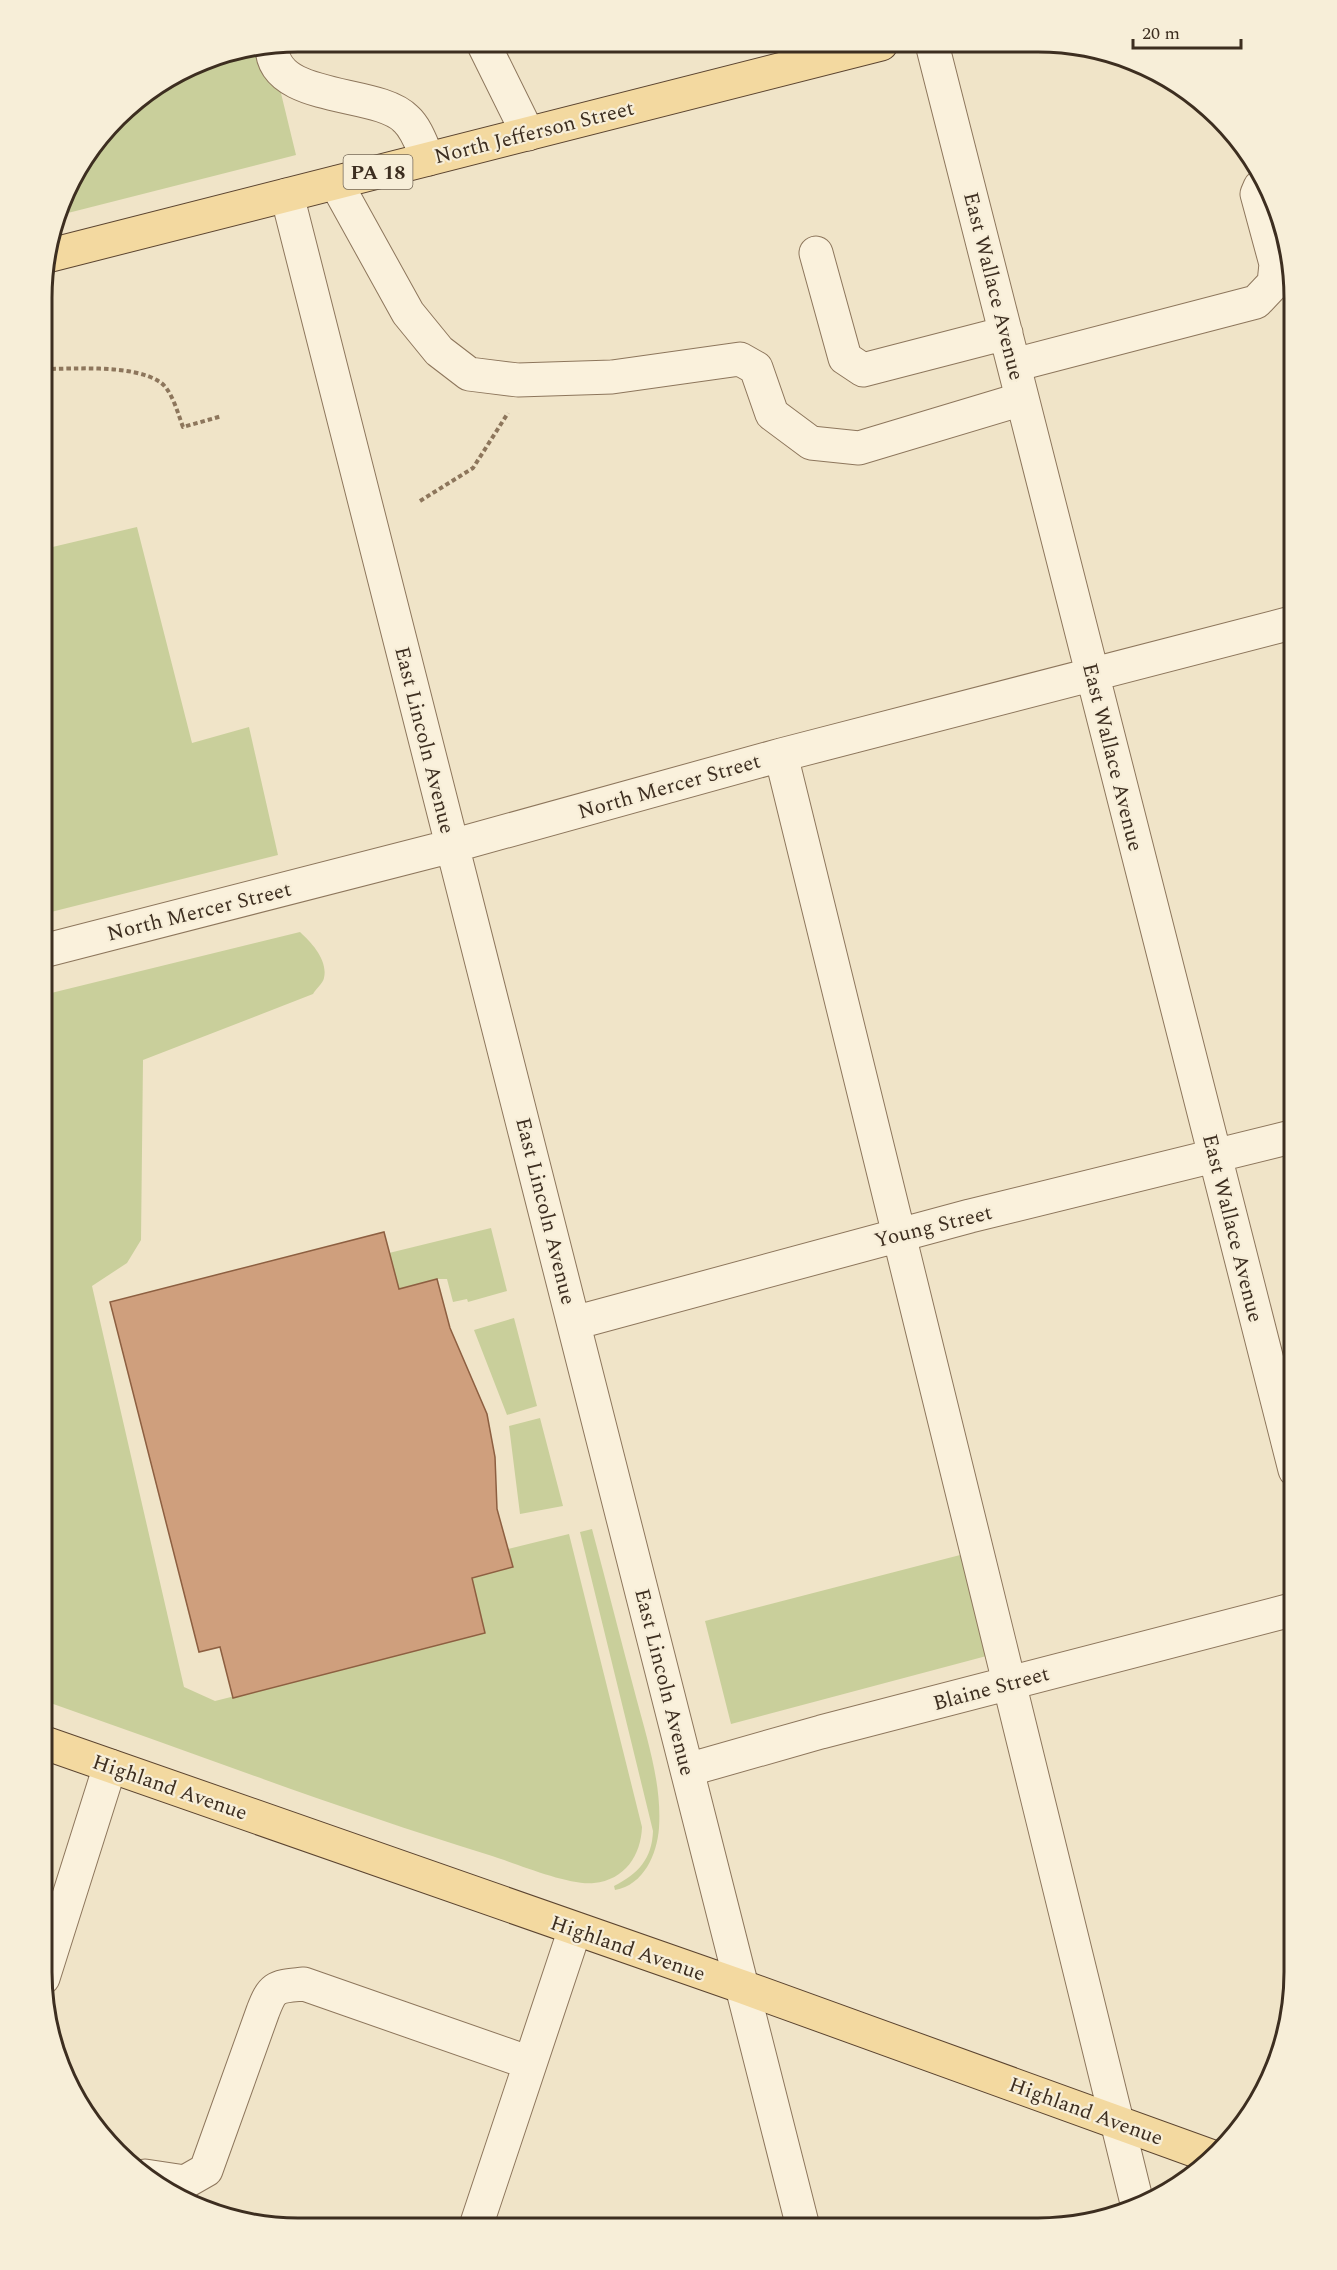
<svg xmlns="http://www.w3.org/2000/svg" width="1337" height="2270" viewBox="0 0 1337 2270" font-family="Spectral,serif">
<rect width="100%" height="100%" fill="#f0e4c8"/>
<!-- green -->
<path fill="#c9cf9b" d="M270,48L296,155L60,215L69,185L129,106L201,61Z
M137,527L192,743L249,727L278,855L43,914L44,549Z
M300,932C312,943 328,960 324,978C323,983 316,989 313,994L143,1060L141,1240L127,1263L92,1286L184,1687L215,1701L485,1633L472,1578L508,1549L569,1534L642,1827C641,1855 625,1880 594,1883C569,1886 515,1863 489,1855C339,1809 191,1752 42,1700L43,995Z
M491,1228L507,1291L468,1302L467,1299L453,1302L447,1279H437L399,1289L389,1253Z
M514,1318L537,1406L507,1415L474,1330Z
M540,1418L563,1506L520,1514L509,1426Z
M592,1529C607,1585 621,1641 636,1697C647,1739 662,1784 659,1828C657,1854 644,1885 615,1890L614,1886C638,1874 652,1859 653,1831L580,1532Z
M964,1554L994,1654L731,1724L705,1621Z"/>
<!-- building -->
<path fill="#cf9f7d" stroke="#8d5f41" stroke-width="1.5" d="M384,1232L399,1289L437,1279L450,1328L487,1414L495,1457L497,1509L513,1567L472,1578L485,1633L233,1698L220,1647L199,1652L110,1302Z"/>
<g fill="none" stroke-linecap="round" stroke-linejoin="round">
<!-- minor casing -->
<g stroke="#8d765c" stroke-width="35">
<path id="minor" d="M483,43L528,134
M932,44L1295,1470
M272,47C273,103 377,89 406,119C417,129 422,146 428,159
M336,183L408,313L439,351L469,374L518,380L612,377L740,359L756,368L772,414L811,443L859,448L1022,399
M1265,183L1260,187L1257,194L1276,264L1287,261
M287,195L803,2227
M816,253L845,358L863,370L1006,333
M1014,365L1256,302L1274,283L1276,264
M781,755L1138,2207
M43,951L452,846L781,755L1295,622
M574,1323L970,1216L1295,1136
M687,1770L821,1732L1295,1609
M43,1978L110,1766
M145,2176L185,2182L206,2170L263,2011C273,1985 276,1987 304,1984L530,2063
M476,2226L575,1929"/>
</g>
<!-- major casing -->
<g stroke="#5b4430" stroke-width="35">
<path id="major" d="M47,256L881,44
M42,1742L743,1987L1213,2157"/>
</g>
<!-- path -->
<path stroke="#8d765c" stroke-width="4" stroke-dasharray="4.5 3" stroke-linecap="butt" d="M44,369C76,369 132,364 160,382C172,390 178,414 183,427L222,416
M420,501L473,468L508,413"/>
<!-- minor -->
<use href="#minor" stroke="#faf1dc" stroke-width="33"/>
<!-- major -->
<use href="#major" stroke="#f3d9a0" stroke-width="33"/>
</g>
<g text-anchor="middle" stroke-width="4.5" stroke-linejoin="round" paint-order="stroke">
<!-- shield labels -->
<rect fill="#f7eed8" stroke="#756857" stroke-width="1.5" x="343.5" y="155" width="69" height="34" rx="4.5"/>
<g font-size="20" font-weight="bold" fill="#3d2e20">
<text x="378" y="179">PA 18</text>
</g>
<!-- street labels -->
<g font-size="21" fill="#3d2e20" stroke="#f7eed8">
<text transform="translate(534 132) rotate(-14)" y="7">North Jefferson Street</text>
<text transform="translate(994 286) rotate(76)" y="7">East Wallace Avenue</text>
<text transform="translate(425 740) rotate(76)" y="7">East Lincoln Avenue</text>
<text transform="translate(1113 757) rotate(76)" y="7">East Wallace Avenue</text>
<text transform="translate(669 786) rotate(-16)" y="7">North Mercer Street</text>
<text transform="translate(199 911) rotate(-14)" y="7">North Mercer Street</text>
<text transform="translate(546 1211) rotate(76)" y="7">East Lincoln Avenue</text>
<text transform="translate(933 1226) rotate(-14)" y="7">Young Street</text>
<text transform="translate(1233 1228) rotate(76)" y="7">East Wallace Avenue</text>
<text transform="translate(665 1682) rotate(76)" y="7">East Lincoln Avenue</text>
<text transform="translate(991 1688) rotate(-15)" y="7">Blaine Street</text>
<text transform="translate(170 1787) rotate(19)" y="7">Highland Avenue</text>
<text transform="translate(628 1948) rotate(19)" y="7">Highland Avenue</text>
<text transform="translate(1086 2111) rotate(20)" y="7">Highland Avenue</text>
</g>
</g>
<!-- crop -->
<path d="M0 0H1337V2270H0ZM298 52H1038A246 246 0 0 1 1284 298V1972A246 246 0 0 1 1038 2218H298A246 246 0 0 1 52 1972V298A246 246 0 0 1 298 52Z" fill="#f7eed8" fill-rule="evenodd"/>
<path fill="none" stroke="#3d2e20" stroke-width="3" d="M298 52H1038A246 246 0 0 1 1284 298V1972A246 246 0 0 1 1038 2218H298A246 246 0 0 1 52 1972V298A246 246 0 0 1 298 52Z"/>
<!-- scale -->
<path d="M1133 39v9h108v-9" fill="none" stroke="#3d2e20" stroke-width="3"/>
<text x="1142" y="39" font-size="18" fill="#3d2e20" stroke="#f7eed8" stroke-width="4.5" paint-order="stroke">20 m</text>
</svg>
